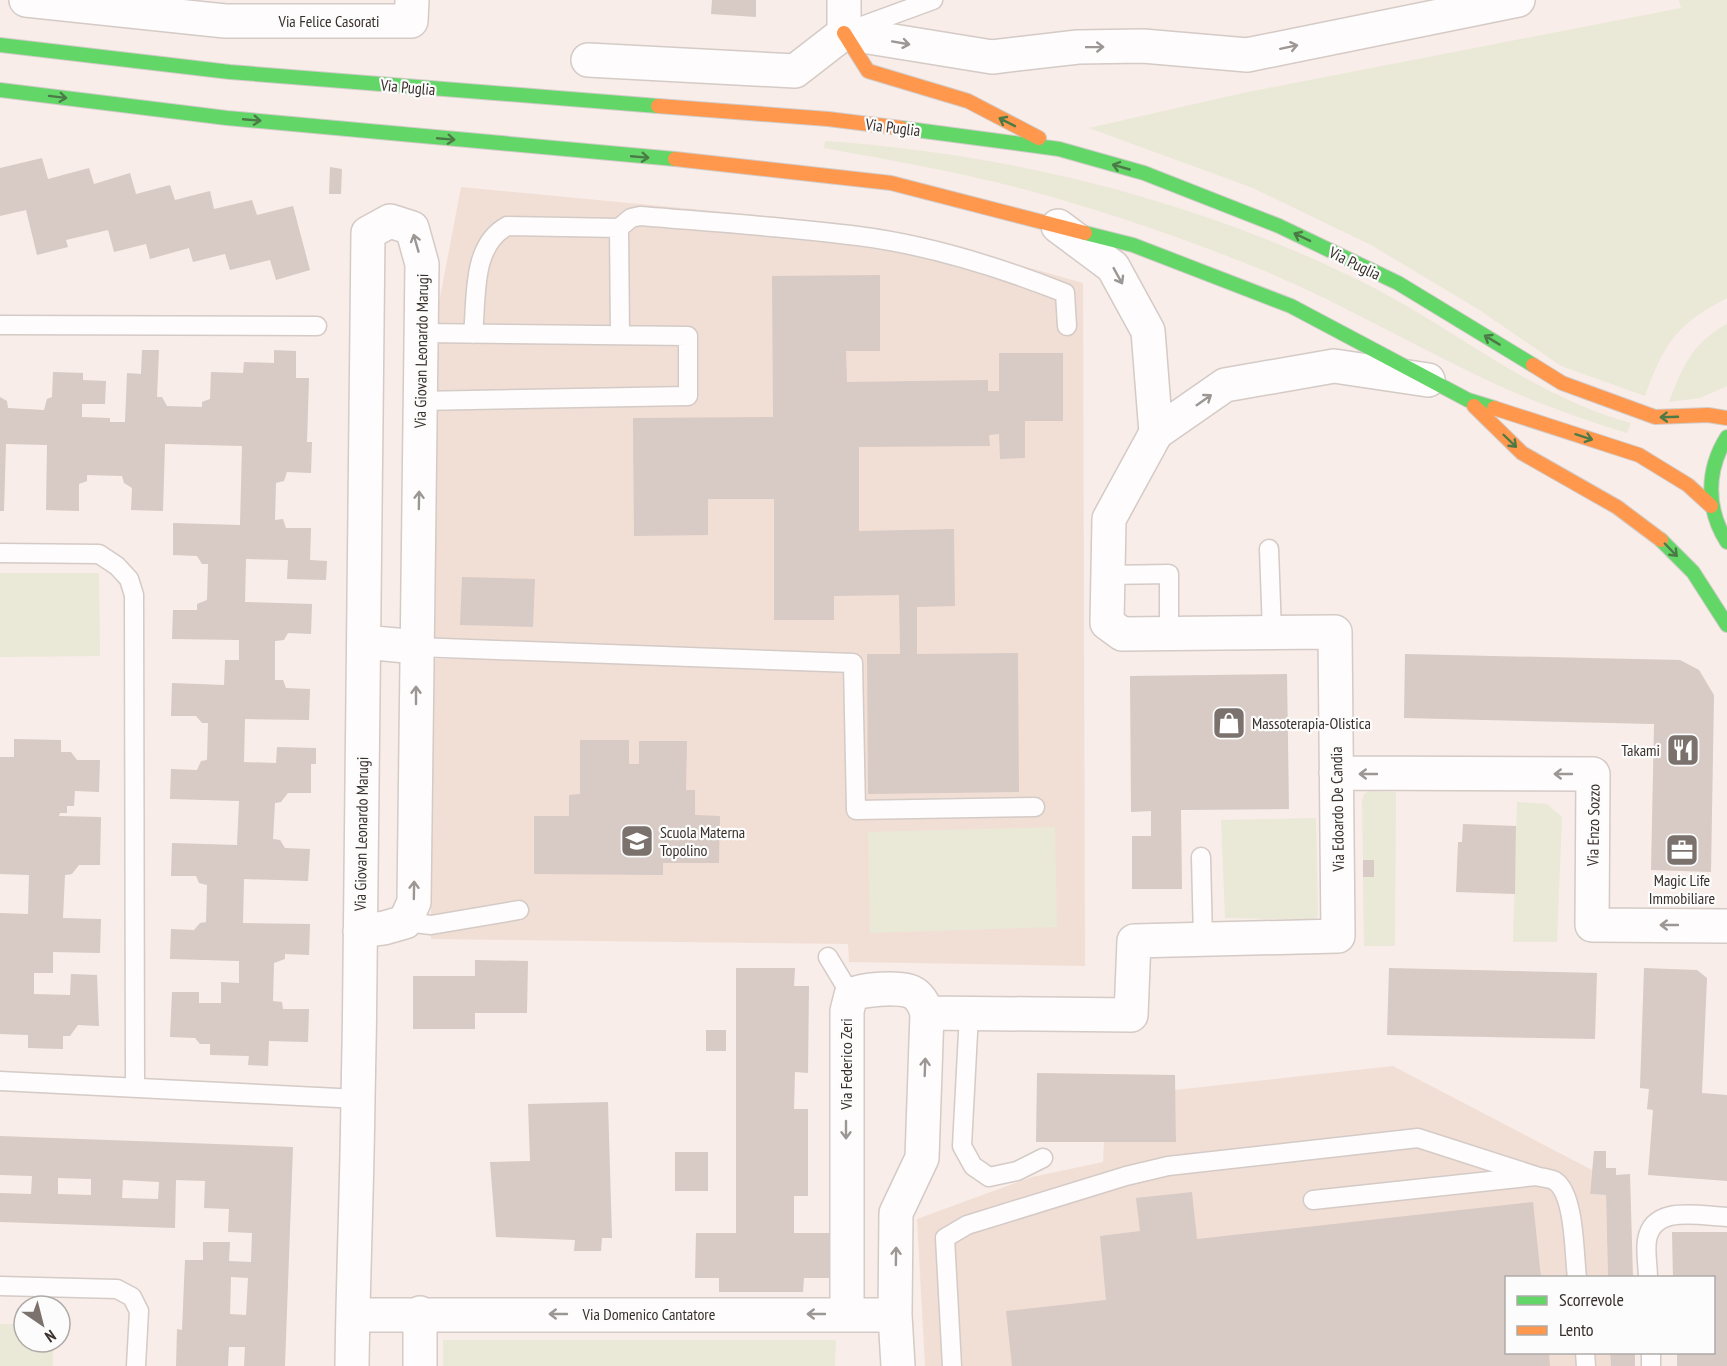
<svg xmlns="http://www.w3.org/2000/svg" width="1727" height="1366" viewBox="0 0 1727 1366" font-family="'PT Sans Narrow',sans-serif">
<rect width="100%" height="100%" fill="#f8ede8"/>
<!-- built -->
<path fill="#f1dfd6" d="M461,187L839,223L973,252L1083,283L1085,966L849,962L848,944L431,939L432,659H449L450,638H435L438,308Z
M1393,1066L1592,1170L1590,1194L1606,1195L1608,1277L1506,1278V1352L1610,1353L1611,1366H925L917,1219L1032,1177L1103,1162L1104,1142H1176L1175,1090Z"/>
<!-- green -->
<path fill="#eae8d6" d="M1679,0H1727V298C1675,325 1665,343 1645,396L1561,366L1478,309L1371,245L1253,188L1089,128L1243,93L1681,8Z
M825,141C1014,154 1207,202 1376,289C1464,335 1533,396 1631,423L1627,433C1585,420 1545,406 1504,388C1420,350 1341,302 1255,267C1180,237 1102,210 1023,189C958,172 890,160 824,148Z
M1727,324V386L1700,398L1669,402C1683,366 1692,343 1727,324Z
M0,573H99L100,656L0,657Z
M1369,791L1396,792L1395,946H1364L1363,877H1374V860H1363L1362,801L1364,794Z
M1517,802L1547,804L1562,817L1557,942H1513Z
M1316,818L1318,916L1313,920L1225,918L1221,820Z
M1055,827L1057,927L870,933L868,832Z
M0,1324H24V1342H53V1366H0Z
M443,1340H836L835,1366H443Z"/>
<!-- building -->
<path fill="#d8cac4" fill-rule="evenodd" d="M712,0H756V17L711,14Z
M42,158L48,179L89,168L94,184L130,173L136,194L170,185L175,200L210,191L214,209L252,200L257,215L293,206L310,270L276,280L270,260L230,270L225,254L193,262L189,248L150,259L146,244L114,252L108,230L66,240L68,247L37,255L26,210L0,216V168Z
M330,167L342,169L341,194H329Z
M880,275V351H846L847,382L988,380V391H999V353H1063V421H1025V458L1000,459L999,434L989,435L990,446L859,447V531L954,529L955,606L917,607V654L1018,653L1019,792L868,794L867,654H900L899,595L834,596V620H774V499H708V535L634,536L633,418L773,417L772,276Z
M142,350H159L157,397H162L167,406L202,407V402L210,399L211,372L243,373L244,362L274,363V350L296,351V378H309L307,442H312L311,473L287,472L284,481L276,483L275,520L283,519L286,528H311L310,560L327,561L326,580L287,579L288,560L246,559L245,602L312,604L311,634L288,633L284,640L275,641V680H283L286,688L310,689L309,720L245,719L244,762L276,763L277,747L316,748V764H311V793H288L281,802L275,803L273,839L280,840L285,848L310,849L308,881L244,879L243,923L310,924L309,955L285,954V959L274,963L273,1001L282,1002L283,1009H309L308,1042L269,1041L268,1066L248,1065L249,1056L210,1055V1044H200L195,1038L170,1037L172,992H199V1003H221V982L239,983V961L170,959L171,929L194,930L200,923L206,922L207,885L199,883L196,876H171L172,843L237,845L239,801L170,799L171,769L197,770L201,761L207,760L208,723H202L196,716H171L172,683L224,685L225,660H239V640L172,639L173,610H197V604L207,600L208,564H202L197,556L173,555V523L240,525L242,446L165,444L163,511L131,510L132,488L124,483L122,476L87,475V481L79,484V511L46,510L47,445L6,444L4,511H0V397L7,401L8,408L44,410L47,399L52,397L53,372L83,373V380L106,381L105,404H82V417L110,418V422H125L127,373L141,374Z
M462,577L535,579L533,627L460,625Z
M1405,654L1680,660L1699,670L1714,695L1711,872L1651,870L1654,724L1404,718Z
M1287,674L1289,809L1181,810L1182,889H1132V836H1151V811L1131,812L1130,676Z
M14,739L61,740V752H71L77,760H100L99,792L75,791L74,806H67V813H60L59,816L101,817L100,865H79L72,874L65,875L63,918L101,919L100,953L53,952V973H34V994L70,995L71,974L97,975L99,1026L78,1025L70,1036H63V1049L28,1048V1035L0,1034V913L28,914L29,875L0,874V757H14Z
M580,740H629V764H639V741H687L686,790H695V815L720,816L719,863H663V875L534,874V816H569V795L580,794Z
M1463,824L1516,826L1515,894L1456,892L1458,842H1462Z
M1363,860H1374V877H1363Z
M475,960L528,961L527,1013H475V1029H413V976H475Z
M736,968H795L794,986H809L808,1073L795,1072L794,1109H808V1196H794V1233H831V1278H804L803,1292H719V1278H695L696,1233H736Z
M1389,968L1597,973L1595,1039L1387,1035Z
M1644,968L1697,970L1707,978L1702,1093L1727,1095V1181L1648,1175L1653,1110L1647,1109L1649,1089L1640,1088Z
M706,1030H726V1051H706Z
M1037,1073L1175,1075L1176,1142H1036Z
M608,1102L612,1238H602L601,1251H574L575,1240L496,1237L490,1162L530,1161L528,1104Z
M0,1136L293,1147L285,1366H244L245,1347H229L228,1366H176L177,1329L182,1330L185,1260H203V1242H230L229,1261L251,1262L252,1233L228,1232L229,1209L204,1208L205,1181L176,1180L175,1228L0,1222V1193L31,1194L32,1176L0,1175ZM58,1178L91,1179V1195L58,1194ZM123,1180L159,1182L158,1199L122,1198ZM231,1277L248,1278L246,1315L230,1314Z
M1594,1151H1606V1168H1616V1175L1630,1174L1633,1278H1608L1606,1195L1590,1194Z
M675,1152H708V1191H675Z
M1192,1192L1197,1239L1533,1202L1541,1278H1506V1353H1549L1550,1366H1012L1006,1311L1106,1300L1100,1236L1140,1231L1136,1198Z
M1672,1232H1727V1366H1677V1353L1714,1352V1278H1673Z
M1610,1353H1635V1366H1611Z"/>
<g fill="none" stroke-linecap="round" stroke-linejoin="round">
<!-- lane casing -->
<g stroke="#d4cac6" stroke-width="21">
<path id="lane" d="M851,30L933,0
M0,325L317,326
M473,334C477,297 471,246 507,226L619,228
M620,335L619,228L631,218L640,216C712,222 786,227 858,236C929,245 999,267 1065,293L1067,326
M420,401L688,396V336L421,333
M1269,549L1272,632
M0,553L99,554L117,566L129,579L134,595L135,1088
M1107,575L1169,574V631
M417,647L853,663L856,810L1035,807
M1201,857L1203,940
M405,922L431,925L519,910
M828,957L851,995
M969,1014L962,1146L973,1166L989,1177L1017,1171L1043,1158
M0,1081L358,1099
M1313,1200L1536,1176C1542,1178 1550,1178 1555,1181C1575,1194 1574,1255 1577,1278
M1648,1278C1648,1266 1645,1252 1647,1240C1653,1204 1700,1216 1727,1217
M0,1286L117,1289L132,1297L139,1311L136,1366
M1585,1352L1586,1366
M1651,1352V1366
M952,1366L945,1238L967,1225L1126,1176L1168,1166L1418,1138L1536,1176"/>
</g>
<!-- street casing -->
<g stroke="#d4cac6" stroke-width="36">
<path id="street" d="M26,0L225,21H411L412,0
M844,33L992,57L1078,47L1143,46L1247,55L1518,0
M844,33V0
M588,60L795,71L844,33
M1058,226L1113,267L1148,331L1156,433
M364,642L417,647
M1336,773L1593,774L1592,925L1727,926
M927,1013L1131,1015L1134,941L1338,936L1335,632L1122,634L1107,623L1109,519L1156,433L1225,385L1334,366L1428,380
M420,1313V1366
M847,1314V1011L851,995C864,989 895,987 909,991C919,994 924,1004 927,1013L922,1158L896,1213L895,1315L898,1366
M353,1315H895
M352,1366C353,1277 357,1188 358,1098C364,810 365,522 368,233L390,221L412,228L422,264L414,902L405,922L384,928L360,931"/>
</g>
<!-- fast casing -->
<g stroke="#d1cbc9" stroke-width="16">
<path id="fast" d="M0,45L230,72L658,106
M0,90L227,118L675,159
M901,128L1059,149L1144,173L1279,226L1398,283L1533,365
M1085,233L1133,245L1291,306L1468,400L1494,408
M1727,437C1706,470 1706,509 1727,542
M1661,540L1693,572L1727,625"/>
</g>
<!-- slow casing -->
<g stroke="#d1cbc9" stroke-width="16">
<path id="slow" d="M844,33L868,71L968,101L1039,138
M658,106L828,119L901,128
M675,159L891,183L1085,233
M1533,365L1562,383L1655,417L1708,415L1727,418
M1474,406L1522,453L1617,507L1661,540
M1494,408L1639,455L1688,485L1711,506"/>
</g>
<!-- lane -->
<use href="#lane" stroke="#fefcfc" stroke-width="18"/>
<!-- street -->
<use href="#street" stroke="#fefcfc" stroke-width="33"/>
<!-- fast -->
<use href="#fast" stroke="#63d668" stroke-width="14"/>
<!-- slow -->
<use href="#slow" stroke="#ff974d" stroke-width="14"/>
</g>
<!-- one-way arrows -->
<defs><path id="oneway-shaft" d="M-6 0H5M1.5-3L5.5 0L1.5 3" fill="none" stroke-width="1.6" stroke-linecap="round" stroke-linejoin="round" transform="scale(1.5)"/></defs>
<g stroke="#9c9694">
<use href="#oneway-shaft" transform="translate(901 43) rotate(10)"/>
<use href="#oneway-shaft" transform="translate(1095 47) rotate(-1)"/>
<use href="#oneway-shaft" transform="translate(1289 47) rotate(-12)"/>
<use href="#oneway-shaft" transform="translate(416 243) rotate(-106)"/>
<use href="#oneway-shaft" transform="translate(1118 276) rotate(61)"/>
<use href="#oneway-shaft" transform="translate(1204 400) rotate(-35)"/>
<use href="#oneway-shaft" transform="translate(419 500) rotate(-89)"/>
<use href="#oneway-shaft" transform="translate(416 695) rotate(-90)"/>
<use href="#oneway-shaft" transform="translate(1368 774) rotate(-180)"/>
<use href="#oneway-shaft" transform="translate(1563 774) rotate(-180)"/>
<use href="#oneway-shaft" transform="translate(414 890) rotate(-89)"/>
<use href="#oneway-shaft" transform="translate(1669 925) rotate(-180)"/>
<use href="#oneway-shaft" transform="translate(925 1067) rotate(-88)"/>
<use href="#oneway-shaft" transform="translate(846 1130) rotate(90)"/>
<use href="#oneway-shaft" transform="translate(896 1256) rotate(-89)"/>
<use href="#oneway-shaft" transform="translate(558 1314) rotate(-180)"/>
<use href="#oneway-shaft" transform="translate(816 1314) rotate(-180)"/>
</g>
<g stroke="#4c7a46">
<use href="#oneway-shaft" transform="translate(58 97) rotate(7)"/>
<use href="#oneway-shaft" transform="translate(252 120) rotate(5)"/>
<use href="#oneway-shaft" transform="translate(1007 122) rotate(-153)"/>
<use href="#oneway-shaft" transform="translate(446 139) rotate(5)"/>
<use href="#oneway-shaft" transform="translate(640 157) rotate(5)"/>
<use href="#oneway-shaft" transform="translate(1121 167) rotate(-164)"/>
<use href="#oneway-shaft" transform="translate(1302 237) rotate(-154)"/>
<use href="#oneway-shaft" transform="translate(1492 340) rotate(-149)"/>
<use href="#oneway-shaft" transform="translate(1669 417) rotate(178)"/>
<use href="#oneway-shaft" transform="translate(1584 437) rotate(18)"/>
<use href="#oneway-shaft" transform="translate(1510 441) rotate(44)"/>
<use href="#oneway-shaft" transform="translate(1671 550) rotate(46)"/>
</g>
<!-- icons -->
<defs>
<g id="shop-square" transform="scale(1.725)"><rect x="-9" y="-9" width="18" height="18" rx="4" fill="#7c726d" stroke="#fcfcfc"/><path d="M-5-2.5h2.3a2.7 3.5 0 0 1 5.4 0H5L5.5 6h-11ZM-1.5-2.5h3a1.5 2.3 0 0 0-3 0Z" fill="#fff"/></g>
<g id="restaurant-square" transform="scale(1.725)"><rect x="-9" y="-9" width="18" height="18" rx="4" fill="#7c726d" stroke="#fcfcfc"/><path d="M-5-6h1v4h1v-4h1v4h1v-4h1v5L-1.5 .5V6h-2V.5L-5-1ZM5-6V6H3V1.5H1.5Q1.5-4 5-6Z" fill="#fff"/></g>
<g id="school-square" transform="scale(1.725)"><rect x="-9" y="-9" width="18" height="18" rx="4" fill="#7c726d" stroke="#fcfcfc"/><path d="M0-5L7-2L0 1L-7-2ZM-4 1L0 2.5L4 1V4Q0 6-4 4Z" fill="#fff"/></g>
<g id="office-square" transform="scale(1.725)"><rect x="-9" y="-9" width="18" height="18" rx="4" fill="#7c726d" stroke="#fcfcfc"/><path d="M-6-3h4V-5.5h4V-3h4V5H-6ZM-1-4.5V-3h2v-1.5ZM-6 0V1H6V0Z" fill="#fff"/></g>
</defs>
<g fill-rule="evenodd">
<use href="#shop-square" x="1229" y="723"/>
<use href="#restaurant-square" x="1683" y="750"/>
<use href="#school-square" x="637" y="841"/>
<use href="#office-square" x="1682" y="850"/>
</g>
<g text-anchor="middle" stroke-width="4.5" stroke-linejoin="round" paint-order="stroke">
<!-- street labels -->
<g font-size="16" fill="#392f2b" stroke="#fcfcfc">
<text x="329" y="27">Via Felice Casorati</text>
<text transform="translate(408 87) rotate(5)" y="6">Via Puglia</text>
<text transform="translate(893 127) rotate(7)" y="6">Via Puglia</text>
<text transform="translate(1355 263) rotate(26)" y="6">Via Puglia</text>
<text transform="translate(421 351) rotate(-89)" y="6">Via Giovan Leonardo Marugi</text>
<text transform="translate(1337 809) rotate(-91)" y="6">Via Edoardo De Candia</text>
<text transform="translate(1593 825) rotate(-89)" y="6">Via Enzo Sozzo</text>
<text transform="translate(361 834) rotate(-89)" y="6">Via Giovan Leonardo Marugi</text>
<text transform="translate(846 1064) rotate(-90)" y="6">Via Federico Zeri</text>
<text x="649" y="1320">Via Domenico Cantatore</text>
</g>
<!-- poi labels -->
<g font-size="16" fill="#392f2b" stroke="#fcfcfc" text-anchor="start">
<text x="1252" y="729">Massoterapia-Olistica</text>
<text x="1660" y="756" text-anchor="end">Takami</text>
<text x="660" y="838">Scuola Materna<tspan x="660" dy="18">Topolino</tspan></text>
<text x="1682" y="886" text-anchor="middle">Magic Life<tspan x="1682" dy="18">Immobiliare</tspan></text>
</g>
</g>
<!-- legend -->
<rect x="1505" y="1276" width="210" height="78" fill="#fcfcfc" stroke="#aeaaa8" stroke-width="1.5"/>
<rect x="1517" y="1296" width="30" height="9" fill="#63d668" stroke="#aeaaa8" stroke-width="1.5"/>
<text x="1559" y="1306" font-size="18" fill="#392f2b">Scorrevole</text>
<rect x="1517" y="1326" width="30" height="9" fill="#ff974d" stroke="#aeaaa8" stroke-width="1.5"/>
<text x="1559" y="1336" font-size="18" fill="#392f2b">Lento</text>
<!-- north arrow -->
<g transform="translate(42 1324) rotate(145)"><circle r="28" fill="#fcfcfc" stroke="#aeaaa8" stroke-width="1.5"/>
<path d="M0-4.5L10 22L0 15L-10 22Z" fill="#7c726d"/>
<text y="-9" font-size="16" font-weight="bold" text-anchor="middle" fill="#392f2b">N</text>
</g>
</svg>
